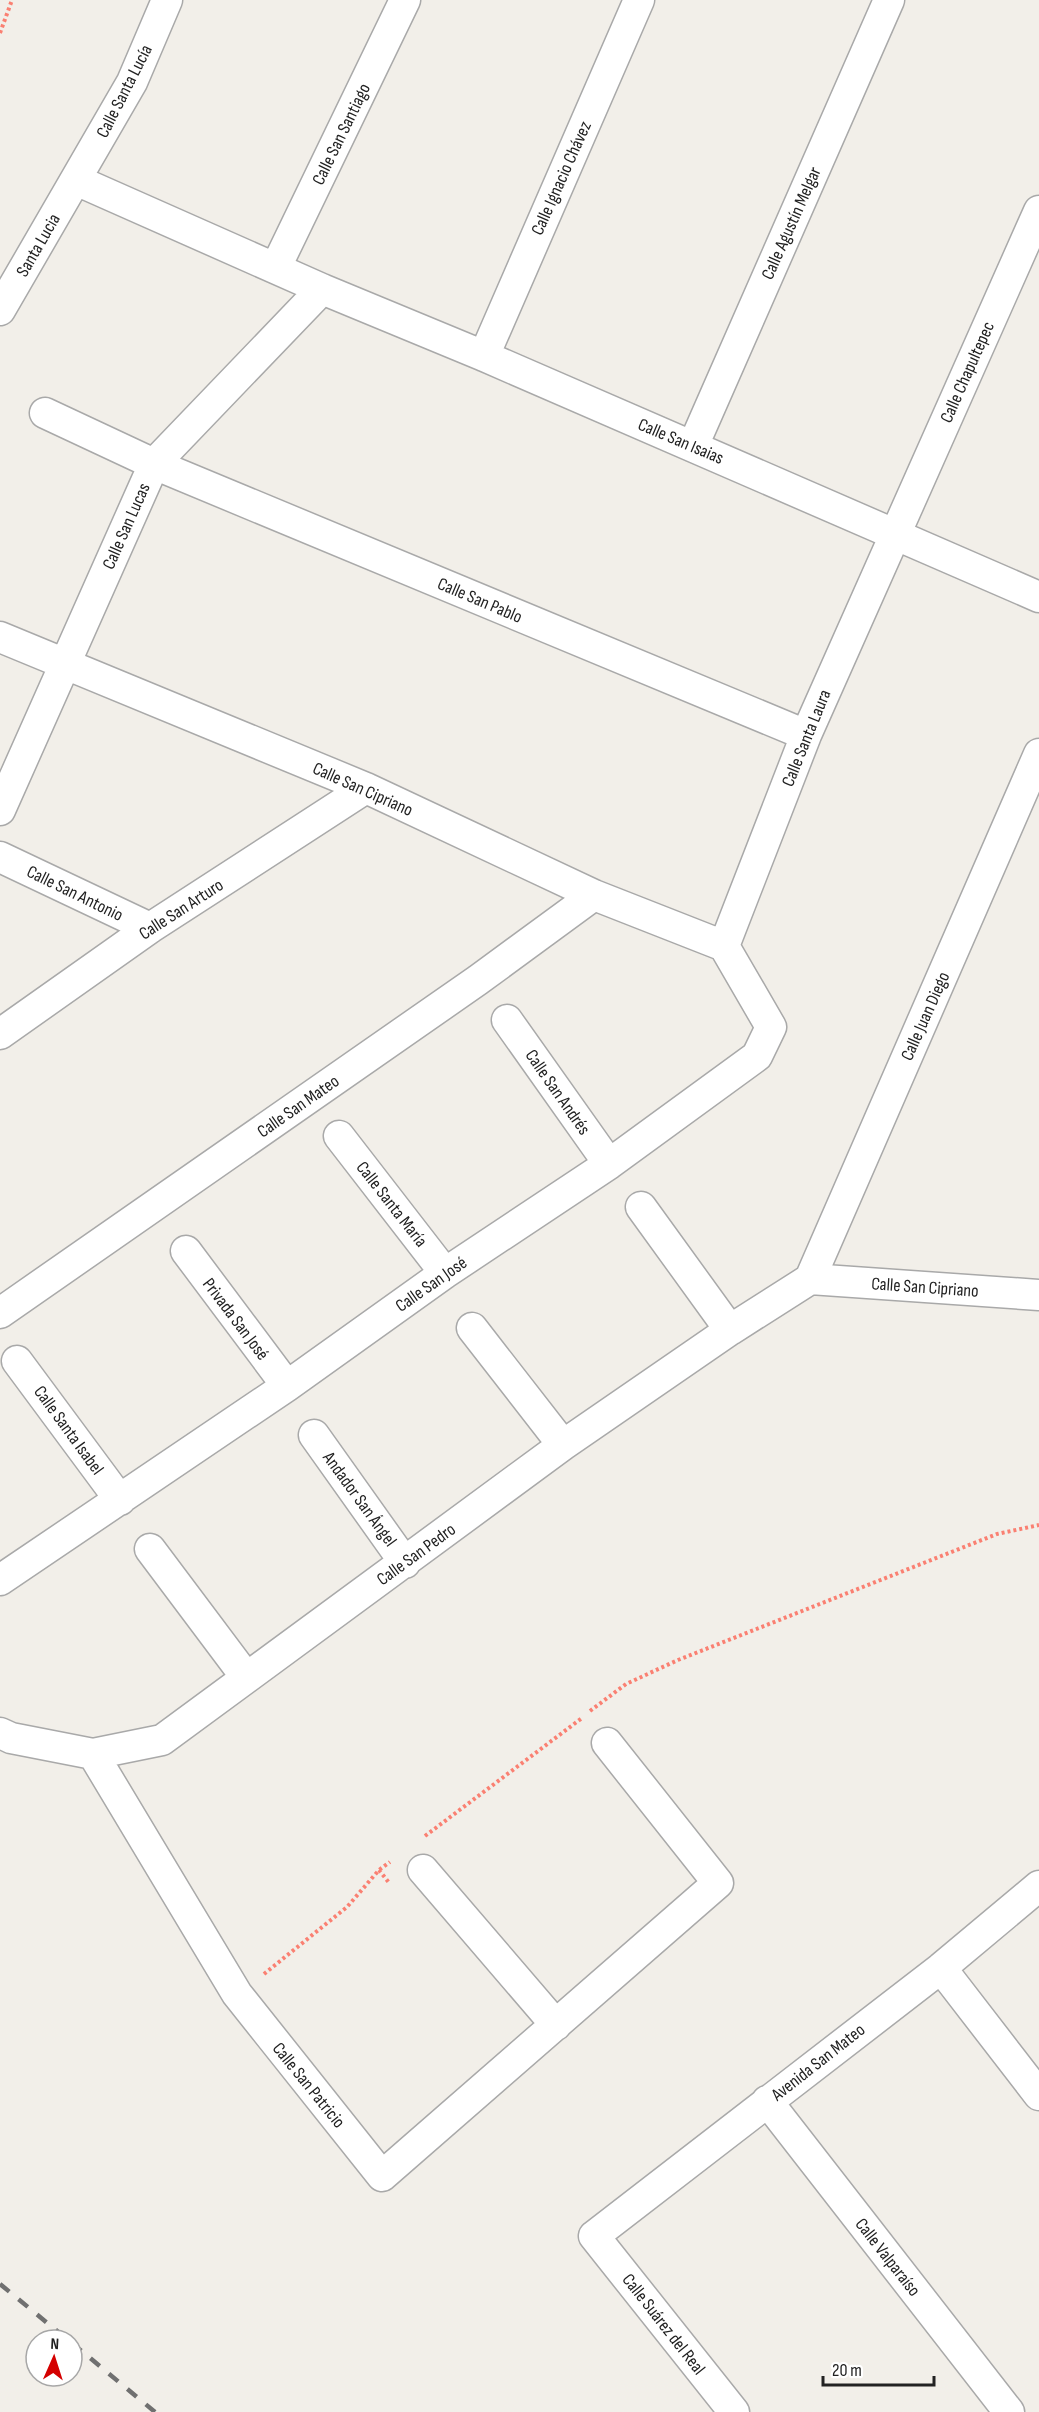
<svg xmlns="http://www.w3.org/2000/svg" width="1039" height="2412" viewBox="0 0 1039 2412" font-family="'Sofia Sans Condensed',sans-serif">
<rect width="100%" height="100%" fill="#f2efe9"/>
<g fill="none" stroke-linecap="round" stroke-linejoin="round">
<!-- minor casing -->
<g stroke="#a9a9a9" stroke-width="33">
<path id="minor" d="M76,180L322,289L484,356L1039,597
M276,267L405,0
M0,310L132,82L167,0
M484,356L639,0
M45,413L154,464L806,735
M693,446L889,0
M0,637L366,788L594,895L724,946
M0,810L154,464L322,289
M0,857L150,928
M724,946L806,735L1039,211
M507,1020L609,1164
M0,1034L150,928L366,788
M339,1136L445,1273
M641,1207L730,1330
M186,1251L287,1386
M810,1279L1039,754
M810,1279L1039,1295
M0,1313L478,980L594,895
M472,1328L563,1445
M17,1361L120,1500
M314,1435L405,1563
M150,1549L246,1677
M0,1580L287,1386L445,1273L609,1164L757,1056L771,1027L724,946
M0,1733L11,1738L93,1754L162,1740L563,1445L730,1330L810,1279
M93,1754L237,1994L382,2176L718,1883L607,1743
M423,1870L556,2025
M941,1968L1039,2095
M767,2101L1009,2412
M734,2412L594,2236L941,1968L1039,1886"/>
</g>
<!-- path -->
<path stroke="#fa8072" stroke-width="4" stroke-dasharray="3 3" stroke-linecap="butt" d="M0,33L12,0
M590,1711L626,1684L678,1660L997,1534L1039,1525
M425,1836L582,1718
M379,1870L390,1884
M264,1974L347,1907L379,1870L390,1862"/>
<!-- minor -->
<use href="#minor" stroke="#fff" stroke-width="30"/>
<!-- rail -->
<path stroke="#707070" stroke-width="4.5" stroke-dasharray="12 12" stroke-linecap="butt" d="M0,2284L68,2340
M72,2343L155,2412"/>
</g>
<g text-anchor="middle" stroke-width="5" stroke-linejoin="round" paint-order="stroke">
<!-- street labels -->
<g font-size="18" fill="#222" stroke="#fff">
<text transform="translate(124 91) rotate(-63)" y="6">Calle Santa Lucía</text>
<text transform="translate(341 134) rotate(-64)" y="6">Calle San Santiago</text>
<text transform="translate(561 178) rotate(-66)" y="6">Calle Ignacio Chávez</text>
<text transform="translate(791 223) rotate(-66)" y="6">Calle Agustín Melgar</text>
<text transform="translate(38 245) rotate(-60)" y="6">Santa Lucia</text>
<text transform="translate(967 372) rotate(-66)" y="6">Calle Chapultepec</text>
<text transform="translate(681 441) rotate(23)" y="6">Calle San Isaias</text>
<text transform="translate(126 526) rotate(-66)" y="6">Calle San Lucas</text>
<text transform="translate(480 600) rotate(23)" y="6">Calle San Pablo</text>
<text transform="translate(806 738) rotate(-68)" y="6">Calle Santa Laura</text>
<text transform="translate(363 789) rotate(24)" y="6">Calle San Cipriano</text>
<text transform="translate(75 893) rotate(26)" y="6">Calle San Antonio</text>
<text transform="translate(181 909) rotate(-33)" y="6">Calle San Arturo</text>
<text transform="translate(925 1016) rotate(-66)" y="6">Calle Juan Diego</text>
<text transform="translate(558 1092) rotate(55)" y="6">Calle San Andrés</text>
<text transform="translate(298 1106) rotate(-35)" y="6">Calle San Mateo</text>
<text transform="translate(392 1204) rotate(52)" y="6">Calle Santa María</text>
<text transform="translate(431 1284) rotate(-35)" y="6">Calle San José</text>
<text transform="translate(925 1287) rotate(4)" y="6">Calle San Cipriano</text>
<text transform="translate(236 1319) rotate(53)" y="6">Privada San José</text>
<text transform="translate(69 1430) rotate(54)" y="6">Calle Santa Isabel</text>
<text transform="translate(360 1499) rotate(54)" y="6">Andador San Ángel</text>
<text transform="translate(416 1554) rotate(-36)" y="6">Calle San Pedro</text>
<text transform="translate(818 2062) rotate(-38)" y="6">Avenida San Mateo</text>
<text transform="translate(309 2085) rotate(51)" y="6">Calle San Patricio</text>
<text transform="translate(888 2257) rotate(52)" y="6">Calle Valparaíso</text>
<text transform="translate(664 2324) rotate(52)" y="6">Calle Suárez del Real</text>
</g>
</g>
<!-- north arrow -->
<g transform="translate(54 2358) rotate(3)"><circle r="28" fill="#ffffff" stroke="#a7a7a7" stroke-width="1.5"/>
<path d="M0-4.5L10 22L0 15L-10 22Z" fill="#d40000"/>
<text y="-9" font-size="16" font-weight="bold" text-anchor="middle" fill="#222222">N</text>
</g>
<!-- scale -->
<path d="M823 2376v9h111v-9" fill="none" stroke="#222222" stroke-width="3"/>
<text x="832" y="2376" font-size="18" fill="#222222" stroke="#ffffff" stroke-width="4.5" paint-order="stroke">20 m</text>
</svg>
